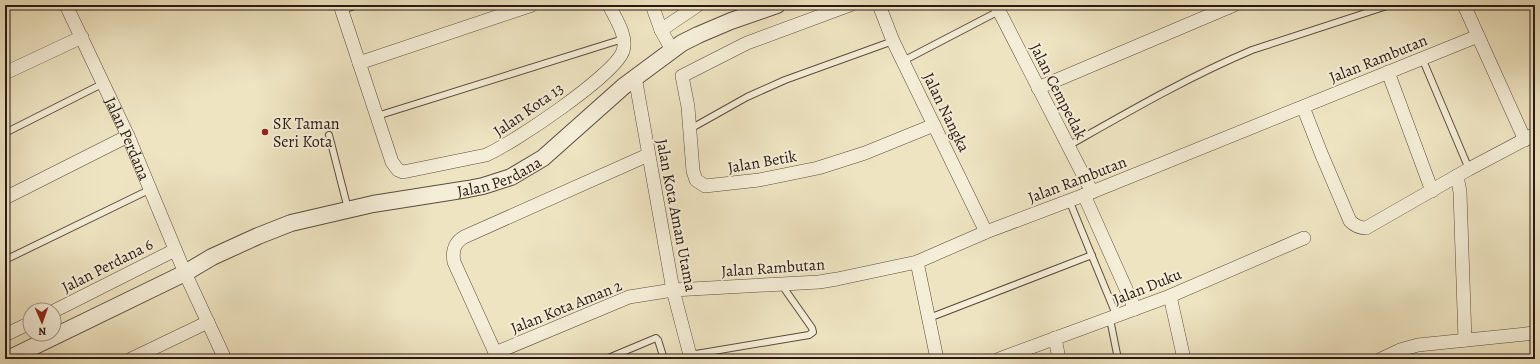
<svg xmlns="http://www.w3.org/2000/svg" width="1540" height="364" viewBox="0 0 1540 364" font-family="Alegreya,serif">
<rect width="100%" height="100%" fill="#eee4c1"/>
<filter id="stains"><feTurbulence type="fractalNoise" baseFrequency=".005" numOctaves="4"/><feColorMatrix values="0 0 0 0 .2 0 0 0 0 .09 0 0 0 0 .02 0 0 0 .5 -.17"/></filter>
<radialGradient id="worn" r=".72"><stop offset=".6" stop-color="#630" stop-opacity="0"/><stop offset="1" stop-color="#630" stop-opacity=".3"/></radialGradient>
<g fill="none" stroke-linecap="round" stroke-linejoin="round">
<!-- service casing -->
<g stroke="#5b4c3e" stroke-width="8">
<path id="service" d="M342,10L358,5
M1422,58L1469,169
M903,61L999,11
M377,116L623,39
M690,129L747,97L785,80L893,41
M5,133L104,83
M329,135L348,209
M1068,146C1128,112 1188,77 1252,50L1390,5
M1069,200L1117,317
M5,260L151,189
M929,318L1092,255
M1110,319L1118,359
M690,355L809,335L813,332L812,328L781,284
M606,359L656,338L658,340L664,359"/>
</g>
<!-- minor casing -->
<g stroke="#5b4c3e" stroke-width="14">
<g id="minor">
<path id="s1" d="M66,5L128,136L185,273L225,359"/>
<path d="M340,5L392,162L398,170L403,172L486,155C512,144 615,75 623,51C628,36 615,18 609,5"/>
<path d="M652,5L661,30L672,50"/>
<path d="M850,5L747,43L682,76L688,107L693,171L696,180L705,186L759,180L818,168L865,153L934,125"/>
<path d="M879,5L893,41L986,232"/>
<path d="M996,5L1092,192"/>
<path d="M1464,5L1525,140"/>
<path d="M661,30L698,5"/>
<path d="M359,63L532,5"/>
<path d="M1388,72L1432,191"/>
<path d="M5,73L82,37"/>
<path d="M635,77L673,290L691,359"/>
<path d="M1038,88L1234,5"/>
<path d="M1303,107L1321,153L1350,221C1355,226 1359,228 1366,228L1469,169L1535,134"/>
<path d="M1457,176L1460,192L1465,340"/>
<path d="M1084,195L1135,309"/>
<path d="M5,198L128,136"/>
<path d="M917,262L937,359"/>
<path d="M1170,296L1184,359"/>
<path d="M54,311L175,250"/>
<path d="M5,335L30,323"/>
<path d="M1055,338L1059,359"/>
<path d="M495,353L629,297L673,290L819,282L837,279L917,262L986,232L1092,192L1478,36"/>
<path d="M131,359L208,322"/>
<path d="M498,359L454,262C452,251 454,243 464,237L648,155"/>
<path d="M999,359L1170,296L1304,238"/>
<path d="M1381,359L1400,350L1418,345L1535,333"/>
</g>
</g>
<!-- tertiary casing -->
<g stroke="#5b4c3e" stroke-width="18">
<g id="tertiary">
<path id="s2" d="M8,359L185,273L212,257L258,236L291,223L373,204L468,189L483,186L511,177L543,158L624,86L682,43L698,35L731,21L777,5"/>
</g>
</g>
<!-- service -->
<use href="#service" stroke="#f4edd7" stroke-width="6"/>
<!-- minor -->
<use href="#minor" stroke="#f4edd7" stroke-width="13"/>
<!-- tertiary -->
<use href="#tertiary" stroke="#f4edd7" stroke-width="16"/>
</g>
<!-- markers -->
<circle fill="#8f2418" stroke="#f4edd7" stroke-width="1.5" cx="265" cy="132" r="4"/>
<g text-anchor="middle" stroke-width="4" stroke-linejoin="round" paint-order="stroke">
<!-- street labels -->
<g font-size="16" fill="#2a1913" stroke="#f4edd7">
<text transform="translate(1378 58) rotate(-22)" y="6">Jalan Rambutan</text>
<text transform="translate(1059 91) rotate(63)" y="6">Jalan Cempedak</text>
<text transform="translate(528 109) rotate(-35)" y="6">Jalan Kota 13</text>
<text transform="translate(947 112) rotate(64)" y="6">Jalan Nangka</text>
<text dy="6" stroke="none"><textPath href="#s1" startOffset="147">Jalan Perdana</textPath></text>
<text transform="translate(762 161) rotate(-10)" y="6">Jalan Betik</text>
<text dy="6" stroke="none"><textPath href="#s2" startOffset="528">Jalan Perdana</textPath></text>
<text transform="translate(1077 179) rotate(-21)" y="6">Jalan Rambutan</text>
<text transform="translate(677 215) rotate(79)" y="6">Jalan Kota Aman Utama</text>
<text transform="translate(107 265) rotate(-27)" y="6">Jalan Perdana 6</text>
<text transform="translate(773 267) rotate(-4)" y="6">Jalan Rambutan</text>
<text transform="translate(1147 286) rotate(-22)" y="6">Jalan Duku</text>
<text transform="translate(566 306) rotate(-22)" y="6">Jalan Kota Aman 2</text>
</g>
<!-- poi labels -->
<g font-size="16" fill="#2a1913" stroke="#f4edd7" text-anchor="start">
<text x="273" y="129">SK Taman<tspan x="273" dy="18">Seri Kota</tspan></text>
</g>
</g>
<!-- margin -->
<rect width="1540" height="364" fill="none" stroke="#eee4c1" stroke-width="20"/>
<rect x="6" y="6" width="1528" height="352" fill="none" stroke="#2a1913" stroke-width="2"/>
<rect x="10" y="10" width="1520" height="344" fill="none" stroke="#2a1913"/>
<!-- north arrow -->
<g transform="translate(42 322) rotate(178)"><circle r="19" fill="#f4edd7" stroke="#a39889"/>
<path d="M0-3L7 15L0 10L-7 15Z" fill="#8f2418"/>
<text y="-6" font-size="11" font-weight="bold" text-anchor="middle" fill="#2a1913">N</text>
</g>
<rect width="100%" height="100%" filter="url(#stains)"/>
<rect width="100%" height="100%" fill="url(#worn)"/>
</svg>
